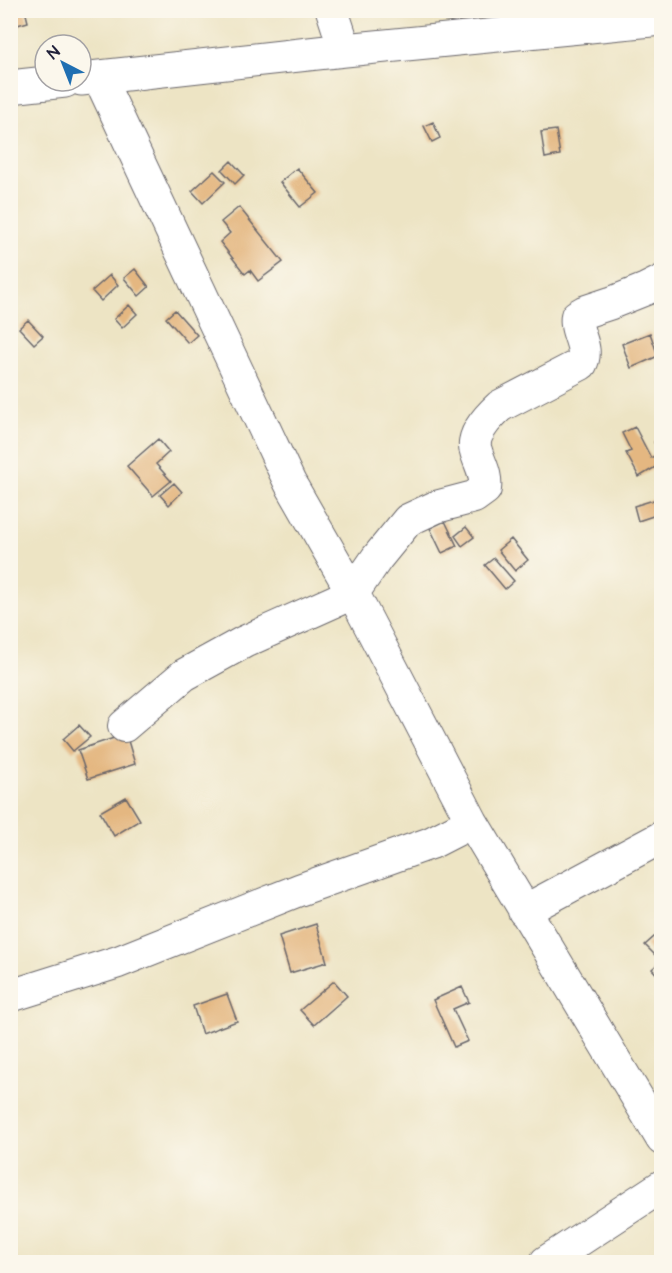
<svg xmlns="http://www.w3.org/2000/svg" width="672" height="1273" viewBox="0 0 672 1273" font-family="'Architects Daughter',sans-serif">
<rect width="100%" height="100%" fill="#fbf7ec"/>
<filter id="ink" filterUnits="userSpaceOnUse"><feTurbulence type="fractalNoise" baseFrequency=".0167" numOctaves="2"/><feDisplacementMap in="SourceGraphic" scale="12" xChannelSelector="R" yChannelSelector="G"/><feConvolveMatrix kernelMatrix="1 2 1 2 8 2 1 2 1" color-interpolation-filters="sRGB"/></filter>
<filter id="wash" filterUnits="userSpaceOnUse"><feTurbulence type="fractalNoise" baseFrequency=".008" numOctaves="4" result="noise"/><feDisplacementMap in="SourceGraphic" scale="24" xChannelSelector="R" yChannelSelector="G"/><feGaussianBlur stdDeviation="1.35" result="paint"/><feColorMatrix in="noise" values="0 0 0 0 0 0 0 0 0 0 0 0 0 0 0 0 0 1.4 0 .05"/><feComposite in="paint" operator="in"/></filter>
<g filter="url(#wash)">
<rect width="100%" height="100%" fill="#ede4c4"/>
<g id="blocks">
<!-- building -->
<path fill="#e4b781" d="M10,10H25L28,22L14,26Z
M433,122L440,138L432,142L424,126Z
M556,130L560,155L545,158L541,132Z
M231,161L244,175L235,184L222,170Z
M297,168L318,193L300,207L280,182Z
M214,171L225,182L203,203L192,191Z
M239,207L283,262L258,281L250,270L245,274L220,242L230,233L221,222Z
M135,269L149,287L139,296L124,278Z
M110,275L118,285L101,301L92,291Z
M129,305L137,314L122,328L114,319Z
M175,310L197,335L188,343L166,318Z
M28,320L43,336L34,344L19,328Z
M650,333L658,356L631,368L622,344Z
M635,427L651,458L659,453L654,442L662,438V463L639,477L626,453L631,451L622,433Z
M158,439L169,452L156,464L171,481L153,496L127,466Z
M174,483L182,492L169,505L160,495Z
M657,499L662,513L638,521L634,506Z
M445,521L457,546L442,553L430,528Z
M466,527L474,537L462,546L455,536Z
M511,539L528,560L515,571L498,550Z
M494,558L514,581L505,589L485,565Z
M79,725L90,737L73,751L63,739Z
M126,734L135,764L88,779L78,750Z
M126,797L140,820L114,836L100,812Z
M316,924L327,962L290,973L279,936Z
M662,930V952L657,957L645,945Z
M662,960V980L652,969Z
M334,981L347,996L314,1025L300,1010Z
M462,987L469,1002L453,1009L468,1041L454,1047L433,1000Z
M227,994L237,1021L202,1034L193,1006Z"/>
</g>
</g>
<g filter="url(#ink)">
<use href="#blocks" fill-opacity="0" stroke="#69666b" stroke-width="1.5"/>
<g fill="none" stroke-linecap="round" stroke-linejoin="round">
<!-- minor casing -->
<g stroke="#69666b" stroke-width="34">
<path id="minor" d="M332,10L345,50
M99,77L290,483L353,593L472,822L662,1139
M124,726L184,675L244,642L353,593L377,558L408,520L436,507L474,497L485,489C487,474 480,465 476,451C470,435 489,416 500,406L581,364C590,347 574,333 577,316L584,312L611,303L646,289L662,281
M524,911L662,837
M10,996L118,962L299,890L431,843L472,822
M546,1262L662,1186"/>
</g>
<!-- major casing -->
<g stroke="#69666b" stroke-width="35">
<path id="major" d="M81,79L345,50L662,19
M10,87L65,81"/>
</g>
<!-- minor -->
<use href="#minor" stroke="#fff" stroke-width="32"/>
<!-- major -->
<use href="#major" stroke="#fff" stroke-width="33"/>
</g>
</g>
<!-- margin -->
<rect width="672" height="1273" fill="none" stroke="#fbf7ec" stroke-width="36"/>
<!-- north arrow -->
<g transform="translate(63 63) rotate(318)"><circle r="28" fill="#fbf7ec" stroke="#a4a2a5" stroke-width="1.5"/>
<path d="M0-4.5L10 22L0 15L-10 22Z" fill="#1f6fb2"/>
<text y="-9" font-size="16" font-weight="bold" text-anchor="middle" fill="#22223b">N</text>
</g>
</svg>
